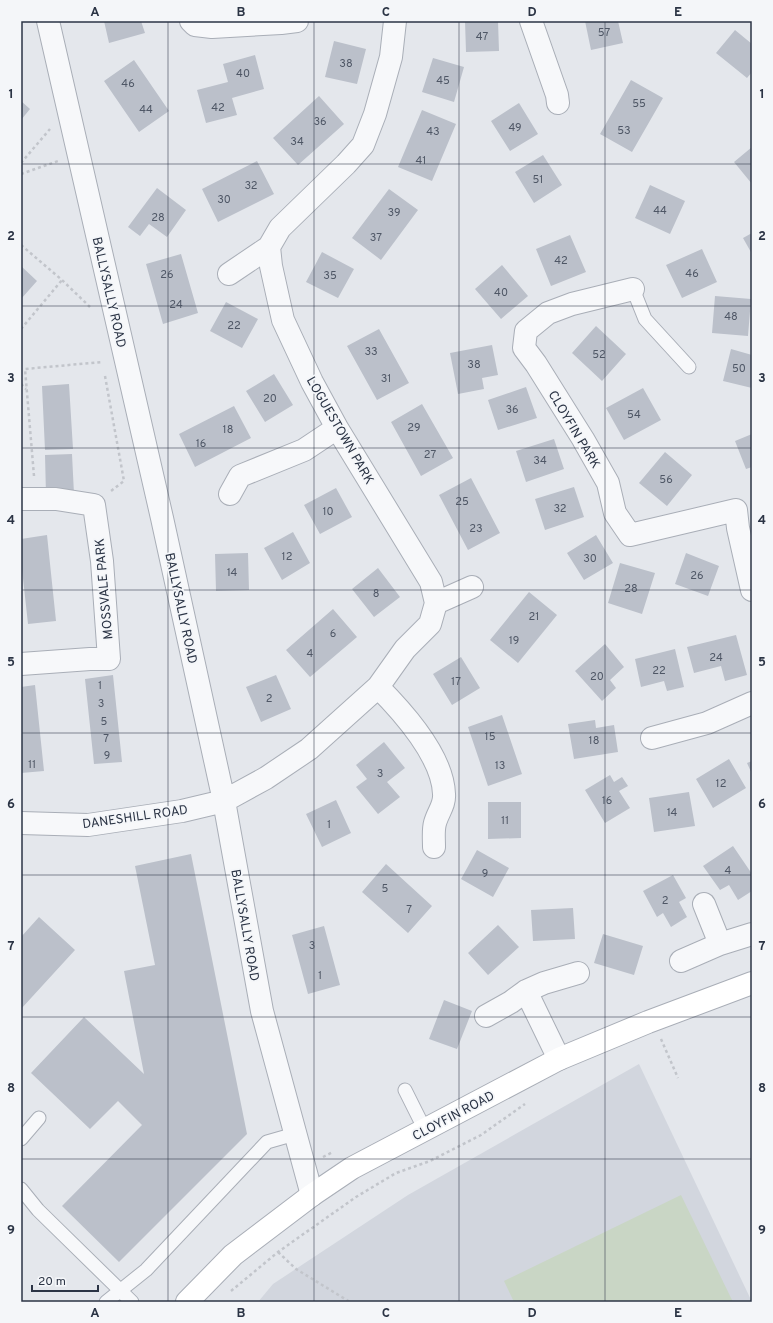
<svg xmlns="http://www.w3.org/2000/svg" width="773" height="1323" viewBox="0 0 773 1323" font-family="Overpass,sans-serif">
<rect width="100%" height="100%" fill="#e4e7ec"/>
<!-- built -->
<path fill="#d2d6de" d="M639,1064L752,1302H258L273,1284L408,1195Z"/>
<!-- green -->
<path fill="#c9d6c5" d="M681,1195L733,1302H514L504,1281Z"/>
<!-- building -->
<path fill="#bbc0ca" d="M104,21H141L145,33L109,43Z
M465,21H498L499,51L466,52Z
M585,21H618L623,43L591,50Z
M735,30L752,44V72L747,78L716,53Z
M334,41L366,49L357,84L325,77Z
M255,55L264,89L232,98L237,115L206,123L197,90L228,82L223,64Z
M433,58L464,67L454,102L422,92Z
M134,60L169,111L139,132L104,81Z
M631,80L663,98L632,152L600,134Z
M319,96L344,124L298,165L273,138Z
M21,101L30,109L21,120Z
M519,103L538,134L510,151L491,121Z
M422,110L456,124L432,181L398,167Z
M752,147V184L734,162Z
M543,155L562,185L534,203L515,172Z
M257,161L274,194L218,222L202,189Z
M650,185L685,201L670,234L635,218Z
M157,188L186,210L167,237L149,224L140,236L128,227Z
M389,189L418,210L381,260L352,238Z
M752,233V254L743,238Z
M570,235L586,272L551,286L536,249Z
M702,249L717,282L682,298L666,265Z
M322,252L354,269L338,298L306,282Z
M181,254L198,313L163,324L146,264Z
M502,265L528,296L501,319L475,289Z
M21,266L37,281L21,299Z
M715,296L751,299L748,336L712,333Z
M226,302L258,319L242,348L210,331Z
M596,326L626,354L602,381L572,353Z
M379,329L409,383L377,400L347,346Z
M492,345L498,375L482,378L484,389L458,394L450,353Z
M731,349L752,355V388L723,381Z
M274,374L293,405L265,422L246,391Z
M69,384L73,449L45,450L42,386Z
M526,387L537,418L498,430L488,400Z
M643,388L661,420L624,440L606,408Z
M422,404L453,458L421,476L391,422Z
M234,406L251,438L195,467L179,434Z
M752,434V467L746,469L735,441Z
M554,439L564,469L526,482L516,451Z
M665,452L692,475L667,506L639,483Z
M72,454L74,494L46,495L45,455Z
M471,478L500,533L468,550L439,495Z
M574,487L584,517L545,530L535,499Z
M336,488L352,517L320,534L304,505Z
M293,532L310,563L282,580L264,548Z
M47,535L56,621L28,624L21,560V539Z
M596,535L613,563L584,580L567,553Z
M248,553L249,590L216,591L215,554Z
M686,553L719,566L708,596L675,584Z
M620,563L655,573L642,614L608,603Z
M378,568L400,597L374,617L352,589Z
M529,592L557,615L518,663L490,640Z
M333,609L357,637L310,677L286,650Z
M736,635L747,675L725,681L721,666L694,673L687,647Z
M605,644L624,667L610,680L616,688L602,701L575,671Z
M675,649L684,687L667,691L664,681L641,687L635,659Z
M461,657L480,688L452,705L433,674Z
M113,675L122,762L94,764L85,679Z
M276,675L291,709L261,722L246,687Z
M35,685L44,771L21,773V687Z
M502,715L522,774L488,786L468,727Z
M595,720L596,728L614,725L618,752L574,759L568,724Z
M384,742L405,768L387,782L400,797L378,814L356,787L367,779L356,765Z
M729,759L746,788L713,808L696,779Z
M752,761V774L747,763Z
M610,775L614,782L622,777L628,786L619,791L630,808L605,823L585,790Z
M689,792L695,826L654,832L649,798Z
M336,800L351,833L322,847L306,814Z
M488,802H521V838L488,839Z
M733,846L752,874V891L738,900L729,885L720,890L703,866Z
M477,850L509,868L493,897L461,879Z
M191,854L247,1134L119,1262L62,1206L142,1125L118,1101L90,1129L31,1073L84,1017L144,1074L124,971L155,965L135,866Z
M386,864L432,906L408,933L362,892Z
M673,875L686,898L679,902L687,917L671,927L663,913L657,917L643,891Z
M573,908L575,939L533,941L531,910Z
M39,917L75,950L21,1009V937Z
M498,925L519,947L488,975L468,953Z
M324,926L340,985L308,994L292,935Z
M603,934L643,946L634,975L594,963Z
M444,1000L472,1011L457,1049L429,1039Z"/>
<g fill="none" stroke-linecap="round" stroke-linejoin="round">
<!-- lane casing -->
<g stroke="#a9aeb7" stroke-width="15">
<path id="lane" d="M633,289L645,319L689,367
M405,1090L425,1130
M21,1139L39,1118
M21,1189L38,1210L132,1302
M106,1302L146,1270L267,1142L295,1134"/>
</g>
<!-- street casing -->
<g stroke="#a9aeb7" stroke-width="24">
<path id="street" d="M48,21L162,518L224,801L262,1011L312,1195
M191,21L195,25L212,27L281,23L297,21
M531,21L557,95L558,103
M229,274L269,247
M633,289L572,304L548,313L526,331L524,348L536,364L583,439L608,483L615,513L630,535L736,510L738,528L752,590
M230,494L240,476L304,450L337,428
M21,499H56L94,505L102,561L109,659H90L21,664
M436,603L472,587
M378,687C403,712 443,757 444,794C445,805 438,812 435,823C433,830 434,839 434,847
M652,738L707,723L752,703
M21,823L88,825L182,811L224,801L266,778L309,749L378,687L405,649L430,624L436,603L431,582L337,428L312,382L283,320L271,266L269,247L280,228L346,164L363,145L375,114L391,57L395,21
M704,904L720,944
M681,961L720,944L752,934
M526,991L559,1059
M486,1016L511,1002L526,991L544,983L578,973"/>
</g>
<!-- secondary casing -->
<g stroke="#a9aeb7" stroke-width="24">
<path id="secondary" d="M187,1302L233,1255L312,1195L352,1168L559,1059L648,1022L752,983"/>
</g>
<!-- path -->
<path stroke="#c2c5cb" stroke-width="2.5" stroke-dasharray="3 3" stroke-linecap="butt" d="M21,163L50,129
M21,174L58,161
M21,245L62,280L90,307
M21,329L62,280
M105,376L124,481L111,491
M21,384L26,389
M34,476L25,369L102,362
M661,1039L678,1078
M323,1157L333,1152
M278,1252L296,1269L350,1302
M231,1291L278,1252L356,1197L396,1173L430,1161L481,1135L525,1104"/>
<!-- lane -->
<use href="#lane" stroke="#f7f8fa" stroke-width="13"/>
<!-- street -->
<use href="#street" stroke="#f7f8fa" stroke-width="22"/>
<!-- secondary -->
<use href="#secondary" stroke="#fff" stroke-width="22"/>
</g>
<!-- grid -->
<path fill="none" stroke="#2b3445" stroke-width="1" stroke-opacity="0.55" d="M168,21V1302M314,21V1302M459,21V1302M605,21V1302M21,164H752M21,306H752M21,448H752M21,590H752M21,733H752M21,875H752M21,1017H752M21,1159H752"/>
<g text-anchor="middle" stroke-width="3.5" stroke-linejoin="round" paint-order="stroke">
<!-- number labels -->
<g font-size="11" fill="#4f5766">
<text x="604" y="36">57</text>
<text x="482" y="40">47</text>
<text x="346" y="67">38</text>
<text x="243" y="77">40</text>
<text x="443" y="84">45</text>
<text x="128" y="87">46</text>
<text x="639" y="107">55</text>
<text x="218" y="111">42</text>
<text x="146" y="113">44</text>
<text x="320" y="125">36</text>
<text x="515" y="131">49</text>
<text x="624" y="134">53</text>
<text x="433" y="135">43</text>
<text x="297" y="145">34</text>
<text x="421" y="164">41</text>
<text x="538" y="183">51</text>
<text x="251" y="189">32</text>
<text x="224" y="203">30</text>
<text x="660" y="214">44</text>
<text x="394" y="216">39</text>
<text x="158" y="221">28</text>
<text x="376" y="241">37</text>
<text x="561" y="264">42</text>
<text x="692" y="277">46</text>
<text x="167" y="278">26</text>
<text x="330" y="279">35</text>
<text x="501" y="296">40</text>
<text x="176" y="308">24</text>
<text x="731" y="320">48</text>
<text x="234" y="329">22</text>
<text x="371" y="355">33</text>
<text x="599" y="358">52</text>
<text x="474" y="368">38</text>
<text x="739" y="372">50</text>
<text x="386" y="382">31</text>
<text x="270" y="402">20</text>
<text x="512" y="413">36</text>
<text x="634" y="418">54</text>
<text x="414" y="431">29</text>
<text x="228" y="433">18</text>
<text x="201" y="447">16</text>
<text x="430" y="458">27</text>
<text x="540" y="464">34</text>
<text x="666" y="483">56</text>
<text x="462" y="505">25</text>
<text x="560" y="512">32</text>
<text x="328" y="515">10</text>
<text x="476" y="532">23</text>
<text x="287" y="560">12</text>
<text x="590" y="562">30</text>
<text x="232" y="576">14</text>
<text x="697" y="579">26</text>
<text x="631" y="592">28</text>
<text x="376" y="597">8</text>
<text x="534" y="620">21</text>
<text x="333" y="637">6</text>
<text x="514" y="644">19</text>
<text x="310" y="657">4</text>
<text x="716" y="661">24</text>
<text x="659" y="674">22</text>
<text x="597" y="680">20</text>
<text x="456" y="685">17</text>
<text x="100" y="689">1</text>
<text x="269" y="702">2</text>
<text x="101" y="707">3</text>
<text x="104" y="725">5</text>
<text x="490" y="740">15</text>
<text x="106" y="742">7</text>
<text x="594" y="744">18</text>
<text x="107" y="759">9</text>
<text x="32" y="768">11</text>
<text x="500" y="769">13</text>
<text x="380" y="777">3</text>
<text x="721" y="787">12</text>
<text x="607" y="804">16</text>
<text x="672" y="816">14</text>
<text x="505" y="824">11</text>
<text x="329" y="828">1</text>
<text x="728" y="874">4</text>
<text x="485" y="877">9</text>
<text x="385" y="892">5</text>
<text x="665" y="904">2</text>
<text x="409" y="913">7</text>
<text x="312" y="949">3</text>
<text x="320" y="979">1</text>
</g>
<!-- street labels -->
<g font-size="13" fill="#2b3445" stroke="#f4f6f9">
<text transform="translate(110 292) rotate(77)" y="5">BALLYSALLY ROAD</text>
<text transform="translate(575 429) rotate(59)" y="5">CLOYFIN PARK</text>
<text transform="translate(341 430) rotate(60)" y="5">LOGUESTOWN PARK</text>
<text transform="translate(103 589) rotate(-95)" y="5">MOSSVALE PARK</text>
<text transform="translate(182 608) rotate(78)" y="5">BALLYSALLY ROAD</text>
<text transform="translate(135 816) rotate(-8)" y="5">DANESHILL ROAD</text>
<text transform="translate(246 925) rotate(80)" y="5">BALLYSALLY ROAD</text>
<text transform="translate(453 1115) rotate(-28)" y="5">CLOYFIN ROAD</text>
</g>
</g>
<!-- border -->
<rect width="773" height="1323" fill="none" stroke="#f4f6f9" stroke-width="44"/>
<!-- scale -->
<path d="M32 1285v6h66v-6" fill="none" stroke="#2b3445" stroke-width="2"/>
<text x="38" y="1285" font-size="12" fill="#2b3445" stroke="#f4f6f9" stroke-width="3" paint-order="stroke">20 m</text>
<rect x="22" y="22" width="729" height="1279" fill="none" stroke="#2b3445" stroke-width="1.5"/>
<g font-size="13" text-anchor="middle" font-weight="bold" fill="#2b3445">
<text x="95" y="16">A</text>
<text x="241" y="16">B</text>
<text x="386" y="16">C</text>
<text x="532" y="16">D</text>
<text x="678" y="16">E</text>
<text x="11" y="98">1</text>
<text x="762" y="98">1</text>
<text x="11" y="240">2</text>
<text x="762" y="240">2</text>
<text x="11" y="382">3</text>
<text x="762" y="382">3</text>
<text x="11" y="524">4</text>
<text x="762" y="524">4</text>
<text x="11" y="666">5</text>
<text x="762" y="666">5</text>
<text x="11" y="808">6</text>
<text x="762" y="808">6</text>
<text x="11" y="950">7</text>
<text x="762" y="950">7</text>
<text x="11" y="1092">8</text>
<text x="762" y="1092">8</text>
<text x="11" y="1234">9</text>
<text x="762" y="1234">9</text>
<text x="95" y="1317">A</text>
<text x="241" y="1317">B</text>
<text x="386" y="1317">C</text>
<text x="532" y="1317">D</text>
<text x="678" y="1317">E</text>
</g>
</svg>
